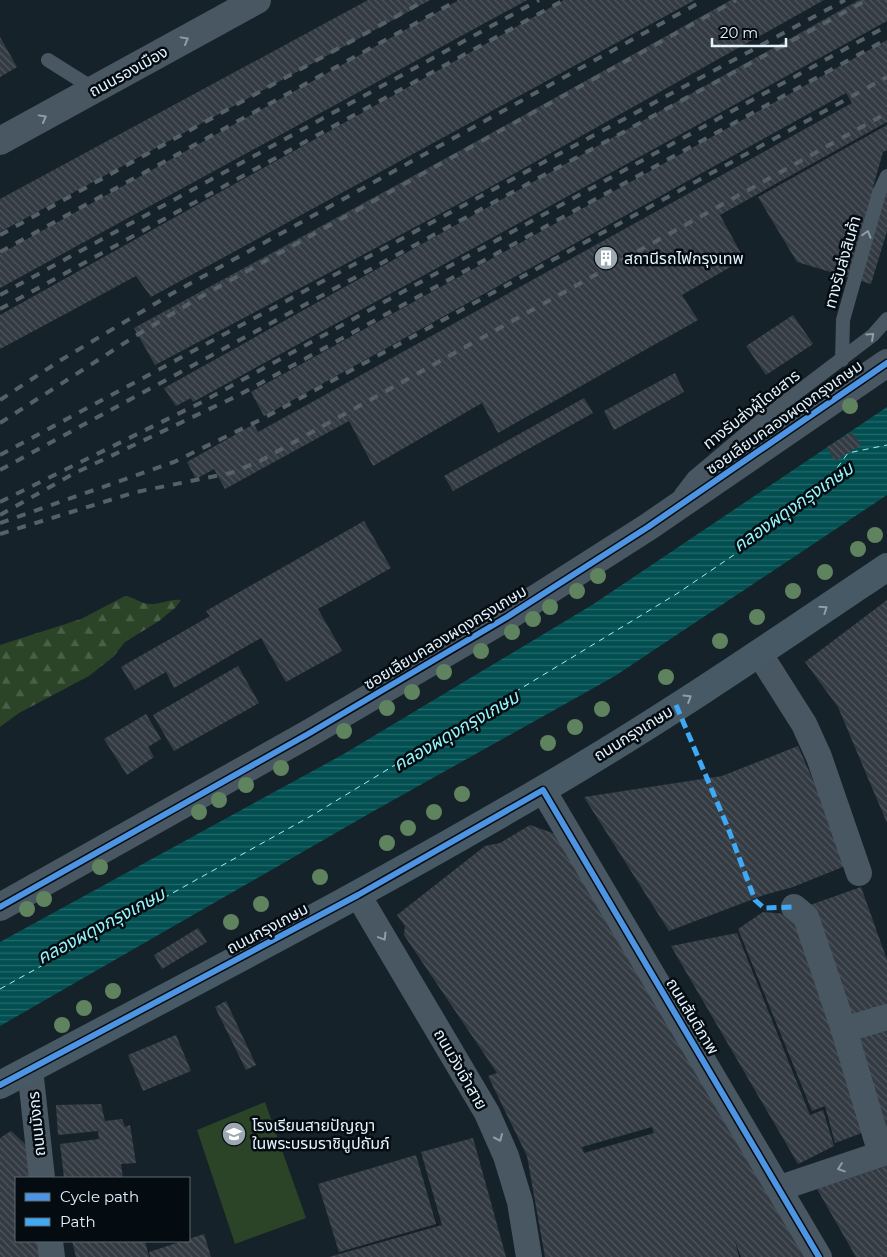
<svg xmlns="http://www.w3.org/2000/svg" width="887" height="1257" viewBox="0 0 887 1257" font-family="Montserrat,'Noto Sans Thai',sans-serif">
<defs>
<pattern id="forest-firs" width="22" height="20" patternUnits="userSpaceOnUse" patternTransform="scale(1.25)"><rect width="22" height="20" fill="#2b4327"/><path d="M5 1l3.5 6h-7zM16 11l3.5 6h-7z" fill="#4a5f47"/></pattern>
<pattern id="water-rules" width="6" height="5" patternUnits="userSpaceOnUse" patternTransform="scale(1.25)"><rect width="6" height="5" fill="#024f51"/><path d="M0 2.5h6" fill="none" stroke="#27696b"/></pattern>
<pattern id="building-back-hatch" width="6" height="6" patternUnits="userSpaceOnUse" patternTransform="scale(1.25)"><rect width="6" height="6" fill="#343a42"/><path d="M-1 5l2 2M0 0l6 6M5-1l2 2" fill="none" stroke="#51575e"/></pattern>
</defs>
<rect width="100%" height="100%" fill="#16222a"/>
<!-- forest -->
<path fill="url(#forest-firs)" d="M125,596C135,597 142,605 152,604C162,604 170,599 181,600L175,608L159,621L125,642L113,657L89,676L19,713L0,727V645L81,619Z"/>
<!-- pitch -->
<path fill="#2b4327" d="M265,1102L306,1218L235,1244L197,1130Z"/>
<!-- water -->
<path fill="url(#water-rules)" d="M887,407V495L615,676L372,812L0,1026V942L342,755L592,605Z"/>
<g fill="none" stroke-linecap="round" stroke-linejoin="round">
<!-- ferry -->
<path stroke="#94f6fa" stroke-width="1" stroke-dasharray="6 5" stroke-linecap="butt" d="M0,989L311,816L678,593L813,501L848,453L887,445"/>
</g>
<!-- building -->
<path fill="url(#building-back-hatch)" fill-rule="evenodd" d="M368,0H430L0,232V199Z
M459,0H527L0,288V254Z
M564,0H695L151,297L136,276L0,349V315Z
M731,0H824L483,191L155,365L134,328L461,150Z
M859,0H887V21L193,402L191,398L176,406L164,388Z
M0,37L17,67L0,77Z
M887,40V122L720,215L744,259L682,295L698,320L498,433L482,403L373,466L349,421L225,489L214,469L196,479L187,462L254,424L258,432L852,103L846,93L264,416L251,392Z
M887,125V150L883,152L873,187L887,192V231L871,284L797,262L758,197Z
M793,315L813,344L766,375L746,346Z
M675,373L684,392L614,430L604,411Z
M584,398L593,413L453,491L444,476Z
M852,432L861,445L835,461L827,447Z
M364,521L391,568L318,609L342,651L286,682L261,638L174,688L166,672L135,690L121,667L210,616L206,611Z
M887,600V823L838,707L805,662Z
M238,666L259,703L174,751L153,715Z
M146,714L161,739L148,747L154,757L127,775L104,739Z
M798,746L850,864L793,887L764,895L669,931L584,797L722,776Z
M530,825L558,835L804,1257H741L735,1241L739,1257H545L527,1156L488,1076L497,1073L404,935L405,926L397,915L485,846L500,843ZM652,1127L654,1133L584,1153L582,1147Z
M861,887L887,960V1008L851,1021L810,905Z
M763,912L800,915L867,1131L835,1143L825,1106L812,1111L738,929Z
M198,928L207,942L162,969L154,955Z
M737,933L810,1115L823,1110L834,1146L798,1164L671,946Z
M226,1001L256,1065L246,1070L215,1007Z
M887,1030V1132L849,1042Z
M176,1035L191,1071L143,1091L128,1055Z
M101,1104L105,1121L122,1119L125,1127L130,1125L136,1163L121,1164L123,1178H64L60,1144L99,1139L98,1131L58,1135L56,1105Z
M11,1131L36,1154L39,1178H16V1241H45L47,1257H0V1138Z
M473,1138L506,1257H329L442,1225L421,1152Z
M416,1155L436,1224L339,1252L318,1184Z
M887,1166V1257H856L817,1189Z
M204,1234L211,1257H150L149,1252Z
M72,1241H145L149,1257H76Z"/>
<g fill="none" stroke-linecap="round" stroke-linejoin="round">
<!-- service -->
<path stroke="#495762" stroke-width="14" d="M48,60L94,89
M842,360L843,320L879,193L887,176
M681,494L694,477L769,414L873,335L887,319"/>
<!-- minor -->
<path stroke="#495762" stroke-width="26" d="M759,653L804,724L819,757L859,873
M543,790L819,1257
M358,895L487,1113L506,1156L520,1202L529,1257
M794,907L806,917L844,1030L881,1154
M844,1030L887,1017
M30,1069L42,1178
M780,1188L887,1152
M50,1241L52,1257"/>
<!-- tertiary -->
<path stroke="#495762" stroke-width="28" d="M0,141L257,0
M0,907L308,734L507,617L648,527L887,363"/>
<!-- secondary -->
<path stroke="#485966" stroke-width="28" d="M0,1085C181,989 363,895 540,791C659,722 773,644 887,567"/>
<!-- rail -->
<path stroke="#566068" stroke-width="4" stroke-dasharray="9 9" stroke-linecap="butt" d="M0,235L426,0
M0,252L458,0
M0,295L539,0
M0,309L564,0
M0,400L61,360L173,293L704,0
M0,423L137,335L202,296L736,0
M0,455L845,0
M0,470L867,0
M0,502L202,402L887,26
M0,515L73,474L239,395L887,39
M0,523L174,462L264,418L887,77
M0,534L136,492L231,473L260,461L887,113"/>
<!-- quiet -->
<path stroke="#3fa9f5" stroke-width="5" stroke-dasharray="10 5" stroke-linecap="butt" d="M676,705L728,828L755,900L764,908L794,907"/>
<!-- cycleway casing -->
<g stroke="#040c12" stroke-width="9">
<path id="cycleway" d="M0,907L308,734L507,617L648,527L887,363
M0,1085L358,895L543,790L819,1257"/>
</g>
<!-- cycleway -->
<use href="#cycleway" stroke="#4d94e3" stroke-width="6"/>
</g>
<!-- trees -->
<g fill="#5f835e">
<circle cx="850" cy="406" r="8"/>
<circle cx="875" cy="535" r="8"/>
<circle cx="858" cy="549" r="8"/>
<circle cx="825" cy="572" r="8"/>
<circle cx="598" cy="576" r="8"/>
<circle cx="577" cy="591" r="8"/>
<circle cx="793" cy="591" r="8"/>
<circle cx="550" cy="607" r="8"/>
<circle cx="757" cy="617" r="8"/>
<circle cx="533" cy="619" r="8"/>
<circle cx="512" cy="632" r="8"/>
<circle cx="720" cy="641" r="8"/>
<circle cx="481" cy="651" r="8"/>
<circle cx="444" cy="672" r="8"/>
<circle cx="666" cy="677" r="8"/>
<circle cx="412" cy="692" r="8"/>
<circle cx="387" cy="708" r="8"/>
<circle cx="602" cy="709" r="8"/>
<circle cx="575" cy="727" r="8"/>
<circle cx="344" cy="731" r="8"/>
<circle cx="548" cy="743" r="8"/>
<circle cx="281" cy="768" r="8"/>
<circle cx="246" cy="785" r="8"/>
<circle cx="462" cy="794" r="8"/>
<circle cx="219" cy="800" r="8"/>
<circle cx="199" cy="812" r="8"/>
<circle cx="434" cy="812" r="8"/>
<circle cx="408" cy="828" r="8"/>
<circle cx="387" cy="843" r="8"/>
<circle cx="100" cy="867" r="8"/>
<circle cx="320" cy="877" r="8"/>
<circle cx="44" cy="899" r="8"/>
<circle cx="261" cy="904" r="8"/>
<circle cx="27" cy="909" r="8"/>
<circle cx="231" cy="922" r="8"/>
<circle cx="113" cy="991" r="8"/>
<circle cx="84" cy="1008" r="8"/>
<circle cx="62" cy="1025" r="8"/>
</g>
<!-- one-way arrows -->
<defs><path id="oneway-chevron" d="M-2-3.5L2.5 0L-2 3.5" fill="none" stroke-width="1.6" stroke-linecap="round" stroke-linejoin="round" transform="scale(1.25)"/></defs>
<g stroke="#8f9da7">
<use href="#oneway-chevron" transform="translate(185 40) rotate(-29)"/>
<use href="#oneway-chevron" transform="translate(43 118) rotate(-29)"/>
<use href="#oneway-chevron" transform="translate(867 234) rotate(-74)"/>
<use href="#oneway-chevron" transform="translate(871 336) rotate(-42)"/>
<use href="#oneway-chevron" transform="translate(383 937) rotate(59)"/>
<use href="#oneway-chevron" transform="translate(499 1138) rotate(66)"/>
<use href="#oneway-chevron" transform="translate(841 1168) rotate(161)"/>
</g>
<g stroke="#8e9eaa">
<use href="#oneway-chevron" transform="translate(824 609) rotate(-34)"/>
<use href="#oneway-chevron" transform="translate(688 698) rotate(-32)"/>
</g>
<!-- icons -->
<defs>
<g id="building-disc" transform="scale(1.25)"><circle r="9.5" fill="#9ca9b2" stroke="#040c12"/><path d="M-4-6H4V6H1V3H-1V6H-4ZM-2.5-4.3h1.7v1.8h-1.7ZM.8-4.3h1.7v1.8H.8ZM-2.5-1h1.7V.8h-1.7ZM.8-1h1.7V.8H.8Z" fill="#fff"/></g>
<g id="school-disc" transform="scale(1.25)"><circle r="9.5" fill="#9ca9b2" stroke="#040c12"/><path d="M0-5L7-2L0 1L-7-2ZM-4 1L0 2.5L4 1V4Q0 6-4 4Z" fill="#fff"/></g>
</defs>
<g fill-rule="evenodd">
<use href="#building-disc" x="606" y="258"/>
<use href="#school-disc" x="234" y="1134"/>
</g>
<g text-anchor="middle" stroke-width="5" stroke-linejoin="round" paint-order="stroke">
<!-- street labels -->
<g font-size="16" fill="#e4f2fc" stroke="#040c12">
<text transform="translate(128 71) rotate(-29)" y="6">ถนนรองเมือง</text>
<text transform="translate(842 262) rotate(-74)" y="6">ทางรับส่งสินค้า</text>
<text transform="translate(751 409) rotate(-38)" y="6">ทางรับส่งผู้โดยสาร</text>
<text transform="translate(784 417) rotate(-35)" y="6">ซอยเลียบคลองผดุงกรุงเกษม</text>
<text transform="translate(445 637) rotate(-31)" y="6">ซอยเลียบคลองผดุงกรุงเกษม</text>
<text transform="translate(633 733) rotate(-32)" y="6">ถนนกรุงเกษม</text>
<text transform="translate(267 928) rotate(-28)" y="6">ถนนกรุงเกษม</text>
<text transform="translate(693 1016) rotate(59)" y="6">ถนนสันติภาพ</text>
<text transform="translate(461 1069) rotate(60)" y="6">ถนนวังเจ้าสาย</text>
<text transform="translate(36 1124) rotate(-96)" y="6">ถนนมังกร</text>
</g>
<!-- poi labels -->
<g font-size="16" fill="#e4f2fc" stroke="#040c12" text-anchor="start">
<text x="624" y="264">สถานีรถไฟกรุงเทพ</text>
<text x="252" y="1131">โรงเรียนสายปัญญา<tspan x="252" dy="18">ในพระบรมราชินูปถัมภ์</tspan></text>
</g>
<!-- water labels -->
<g font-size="18" font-style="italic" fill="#94f6fa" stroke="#040c12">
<text transform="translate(793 507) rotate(-35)" y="6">คลองผดุงกรุงเกษม</text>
<text transform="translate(456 731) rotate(-30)" y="6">คลองผดุงกรุงเกษม</text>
<text transform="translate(101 926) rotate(-28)" y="6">คลองผดุงกรุงเกษม</text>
</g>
</g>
<!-- legend -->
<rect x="15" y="1177" width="175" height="65" fill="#040c12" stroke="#5e6870"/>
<rect x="25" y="1193" width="25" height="8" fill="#4d94e3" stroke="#5e6870"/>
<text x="60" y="1202" font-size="15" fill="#e4f2fc">Cycle path</text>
<rect x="25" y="1218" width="25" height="8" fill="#3fa9f5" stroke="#5e6870"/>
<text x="60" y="1227" font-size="15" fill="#e4f2fc">Path</text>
<!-- scale -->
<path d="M712 38v8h74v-8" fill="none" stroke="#e4f2fc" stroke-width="2.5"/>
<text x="720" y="38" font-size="15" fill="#e4f2fc" stroke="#040c12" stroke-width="4" paint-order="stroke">20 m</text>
</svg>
